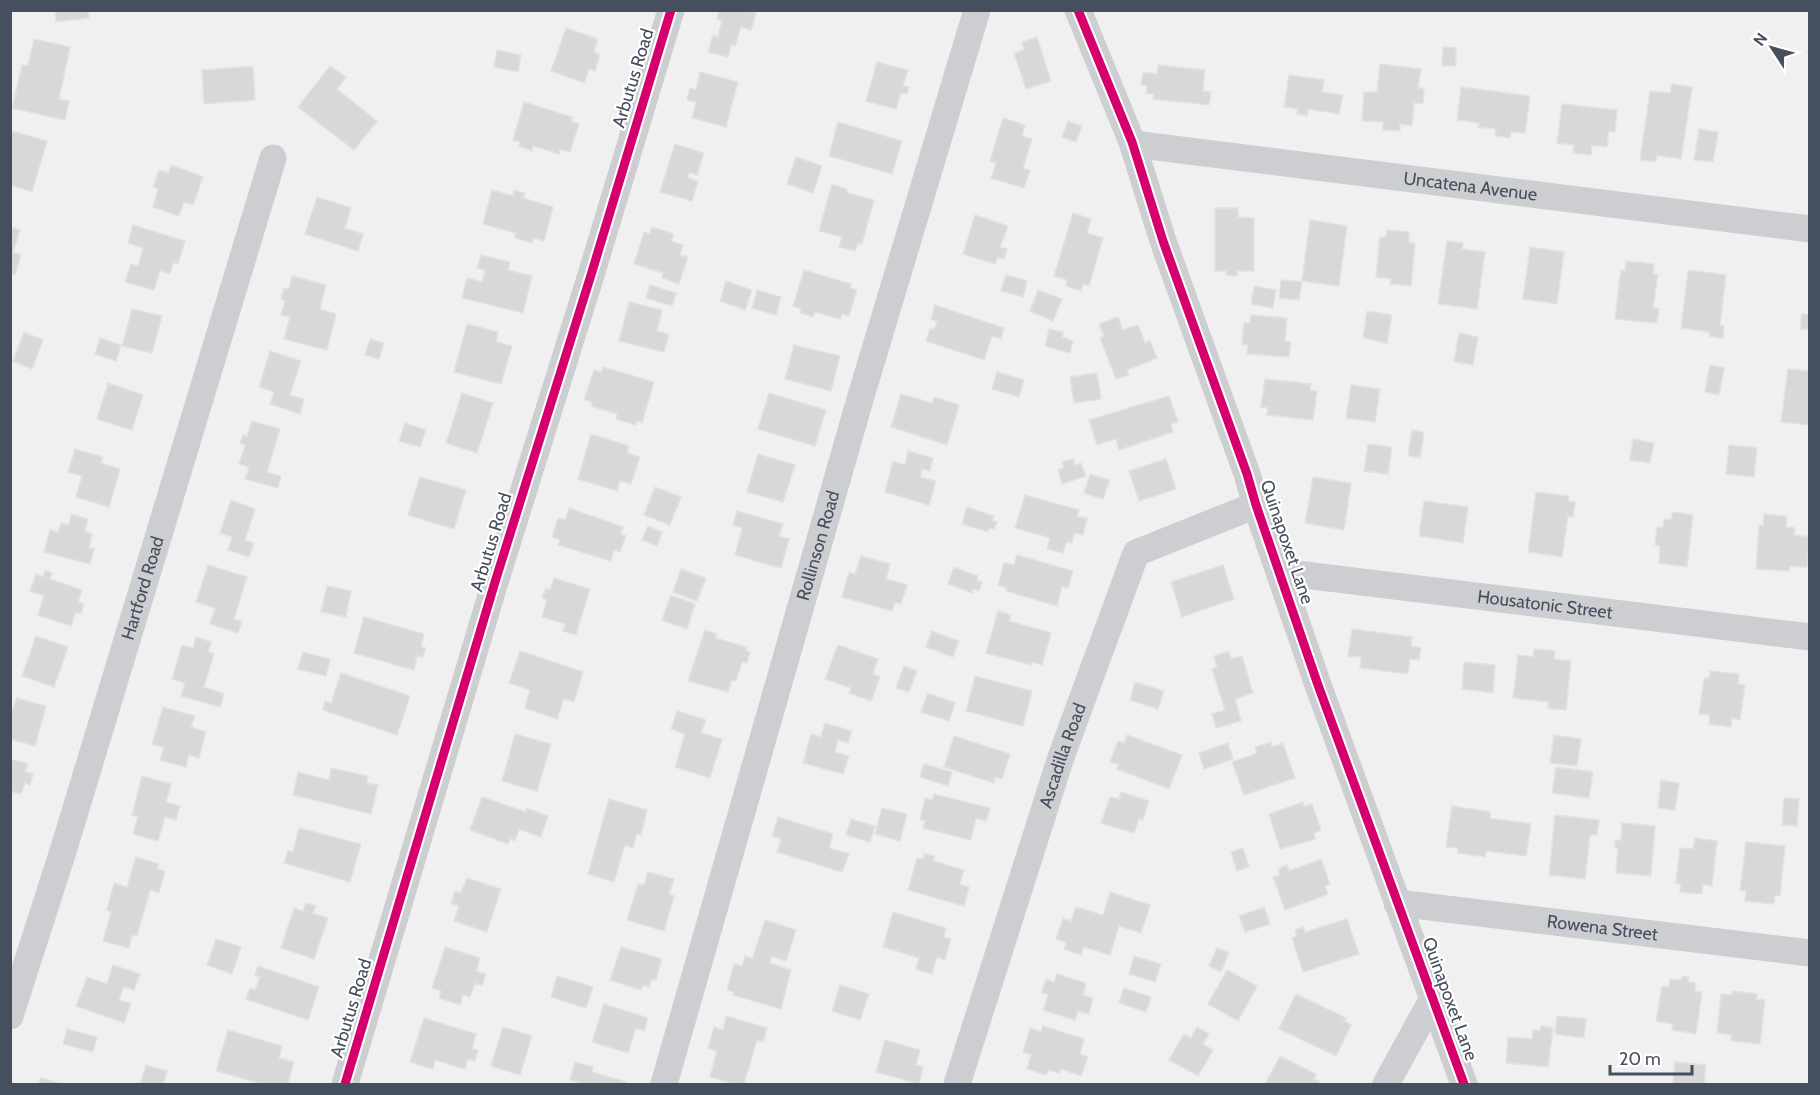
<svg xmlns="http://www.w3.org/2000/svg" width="1820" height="1095" viewBox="0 0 1820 1095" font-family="Cabin,sans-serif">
<rect width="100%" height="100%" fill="#f1f0f0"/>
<!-- building -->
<path fill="#d8d8db" stroke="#e2e2e3" stroke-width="1.5" d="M55,10H89V18L56,22Z
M719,10H745L756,13L751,30L741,27L735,46L731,45L728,57L708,52L713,35L718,37L722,20L717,19Z
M566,28L598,39L594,52L600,55L595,71L589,69L584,83L551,71Z
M1037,37L1051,81L1026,89L1014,53L1024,50L1022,42Z
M34,39L70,47L59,99L69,101L65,120L12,108L22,65L28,66Z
M1443,47L1456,48V66H1442Z
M497,50L521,55L518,72L494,67Z
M877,62L908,70L903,86L909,87L907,94L901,93L896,109L866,101Z
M1380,64L1421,69L1418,88H1424L1423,104L1414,103L1412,126L1400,124V131L1383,130V122L1362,121L1364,92H1377Z
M1158,65L1205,70L1203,91L1211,92L1209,105L1153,99L1154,94H1146L1147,86L1141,85L1143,72L1157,74Z
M253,66L255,100L204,104L202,70Z
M330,66L346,77L337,89L377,121L354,150L298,107Z
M700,72L738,82L726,127L692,118L696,102L687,100L690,88L696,90Z
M1289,75L1324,80L1322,92L1343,95L1339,114L1308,109L1307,116L1297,114L1298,109L1284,107Z
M1672,84L1692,87L1681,159L1657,155L1656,162L1640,160L1650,91L1670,93Z
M1461,87L1530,96L1525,133L1511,132L1510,138L1495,136L1496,129L1478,127L1479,123L1457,120Z
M524,102L572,117L571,121L579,124L570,152L560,149L559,154L533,146L532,151L519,146L520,142L513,140Z
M1562,104L1617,110L1615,132L1609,131L1607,147L1592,145L1591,155L1573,153L1574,145L1557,143Z
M1003,118L1025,125L1022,136L1032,139L1023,169L1030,170L1024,188L991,178L996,163L990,161Z
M1068,121L1082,126L1076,142L1062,137Z
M838,122L902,141L892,174L829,156Z
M1699,129L1718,132L1713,162L1694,160Z
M12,131L47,141L32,192L10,185V137Z
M675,144L704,153L697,175L689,173L688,178L698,181L692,201L660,192Z
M796,157L822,166L813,193L787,184Z
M171,165L203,177L193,205L184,202L179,216L153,207L158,189L153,187L159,170L169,173Z
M832,184L847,189V193L874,200L862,244L858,243L855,251L839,247L842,237L819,231Z
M492,190L513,196L514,190L525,193L523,198L553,207L544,241L533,238L532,243L515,238L516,233L483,224Z
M317,197L351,208L345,228L363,234L358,251L305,234Z
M1215,208H1238V217L1254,218V271H1237V276L1226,275V271H1215Z
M1073,213L1091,219L1087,233L1103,238L1089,286L1083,284L1081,291L1066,286L1067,280L1054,276Z
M975,215L1008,226L1000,247L1007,249L1004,259L998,257L995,264L963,254Z
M1310,220L1347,226L1339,286L1302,281Z
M133,225L185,241L178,264L173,263L170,274L160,271L154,290L125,282L131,264L138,266L143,248L128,243Z
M10,227L20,230L13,252L21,255L15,275L10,273Z
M652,227L674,234L671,241L683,245L680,255L688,257L679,284L662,278L663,273L634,264L644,232L650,234Z
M1387,230L1409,232V243H1415L1411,286L1390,284L1391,279L1376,277L1380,237H1386Z
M1447,241L1463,243L1462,249L1485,252L1477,309L1438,304Z
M1530,247L1564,252L1557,304L1523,299Z
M481,255L510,262L508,270L532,276L523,313L462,298L467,278L482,282L485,270L477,268Z
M1626,261L1654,264L1653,274H1658L1653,308L1659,309L1657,323L1615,319L1621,270L1625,271Z
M804,270L851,284L850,288L857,290L849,316L842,314L840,319L815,312L813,317L800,313L801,309L793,306Z
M1688,270L1726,275L1720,325L1724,326L1723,338L1709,336V332L1681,328Z
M1006,275L1027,281L1023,297L1001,291Z
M292,276L326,285L320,309L336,314L327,350L284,339L290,317L281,315L285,301L281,299L284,288L289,289Z
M1281,280L1302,282L1299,300L1279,298Z
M726,281L752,290L745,310L720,301Z
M650,285L676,293L672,306L646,298Z
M1254,286L1276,290L1273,308L1251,304Z
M757,290L781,297L776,315L752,308Z
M1038,290L1062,299L1053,321L1030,311Z
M629,302L662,310L657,331L669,334L664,352L619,341Z
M935,305L1004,328L1001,339L992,336L984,360L926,341L930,329L934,330L937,321L931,319Z
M132,309L162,316L152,353L122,346Z
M1367,311L1392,315L1387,343L1363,338Z
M1802,314L1810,315V330L1800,329Z
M1251,315L1287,318L1285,341L1291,342L1289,357L1247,354L1248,345L1242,344L1244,323H1250Z
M1118,317L1123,330L1138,325L1145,343L1150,341L1157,358L1127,370L1129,375L1116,379L1100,338L1104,336L1099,324Z
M467,324L498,332L496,342L512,346L501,384L454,372Z
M1049,329L1063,332L1062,337L1073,341L1070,353L1045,346Z
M24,332L43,340L32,369L13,361Z
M1459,333L1478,337L1473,365L1454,362Z
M100,338L121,345L116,361L95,354Z
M370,339L384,343L379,359L365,355Z
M794,345L840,356L831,391L785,379Z
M270,351L301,361L290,395L304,399L300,414L270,404L274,392L259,387Z
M1710,365L1724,368L1719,395L1705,392Z
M603,367L654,382L642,423L637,421L636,425L616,419L617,414L591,406L592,402L584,400L594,370L601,372Z
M1788,369L1810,371V425L1781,422Z
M997,372L1024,380L1019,397L992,389Z
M1097,373L1101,399L1074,403L1070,377Z
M1265,379L1311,384L1310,390L1317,391L1313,420L1267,415L1268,408L1261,407Z
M108,383L143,395L132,430L97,419Z
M1351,385L1380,389L1375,422L1346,418Z
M462,393L493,403L477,453L446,443Z
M769,393L826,410L815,446L758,429Z
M901,394L932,403L934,397L959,405L947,445L891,427Z
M1169,396L1178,422L1171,424L1173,432L1119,450L1116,439L1097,445L1089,420Z
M252,421L280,429L267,472L281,476L278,488L245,479L249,467L239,464L245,445L240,443L243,435L247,436Z
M405,423L426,430L420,447L399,441Z
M1412,430L1424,432L1420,458L1408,456Z
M591,434L629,446L627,453L640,457L631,484L620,481L617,491L578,479Z
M1633,439L1654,443L1650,463L1630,460Z
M1368,444L1392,447L1388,474L1364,471Z
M1729,445L1757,448L1754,477L1726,474Z
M75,449L103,457L101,463L120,469L109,507L76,497L82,476L68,472Z
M908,451L933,458L930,471L922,469L920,477L936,481L929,505L885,492L893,461L905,465Z
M758,454L795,465L783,502L747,492Z
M1073,459L1075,465L1081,463L1086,476L1062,484L1058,470L1064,468L1062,462Z
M1166,459L1176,489L1139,501L1129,471Z
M1090,474L1110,480L1103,499L1084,493Z
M420,477L466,490L454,529L408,515Z
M1313,477L1351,483L1344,530L1305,523Z
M655,487L681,497L670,525L644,515Z
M1536,492L1569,496L1568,501L1575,502L1573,517L1568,516L1562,557L1528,552Z
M1025,495L1079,510L1077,516L1087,518L1083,535L1074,533L1072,543L1066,542L1063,553L1047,549L1050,538L1015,528Z
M231,500L255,509L245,540L254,543L249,557L228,550L232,537L220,533Z
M1424,501L1468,507L1463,543L1419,536Z
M967,507L994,516L992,521L997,522L994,529L989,528L988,532L962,524Z
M569,508L623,527L621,534L626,536L620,552L614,550L611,561L558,545L560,540L552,537L558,518L565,520Z
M737,511L783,524L779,536L789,539L781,568L735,555L742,528L733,525Z
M1673,512L1693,515L1687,567L1659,563L1660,546L1655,545L1657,527H1663L1664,519L1671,520Z
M71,514L88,519L85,531L92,534L89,548L94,549L90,564L44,552L50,530L58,532L61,523L69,525Z
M1764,514L1787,516L1786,527L1795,528L1794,535L1810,537L1807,567L1790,566L1789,571L1756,569L1759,525L1763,526Z
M648,526L662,532L657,546L642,540Z
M1017,555L1073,571L1068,588L1062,586L1057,606L1006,591L1007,588L998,585L1004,563L1014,565Z
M861,556L890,564L886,579L907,585L901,604L895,602L892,611L842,597L849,572L855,574Z
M208,565L247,577L234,619L242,621L238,633L210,624L215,608L196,602Z
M1223,565L1234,599L1182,617L1171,582Z
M954,567L978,576L977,580L982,582L979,591L973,589L972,593L948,584Z
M681,569L706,578L697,601L673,592Z
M45,570L52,573L50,579L82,590L78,602L84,604L81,614L76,612L71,626L38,615L44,596L30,591L36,574L43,577Z
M554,578L590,589L576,635L563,631L565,624L542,617L547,600L542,598L546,588L550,590Z
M327,586L351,591L346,617L321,612Z
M671,595L695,604L687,629L662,620Z
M998,611L1011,615L1009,621L1051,633L1042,665L1032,662L1031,665L986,653Z
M364,617L424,634L421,647L426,648L423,657L417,656L414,670L354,653Z
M1352,629L1412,637L1411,646L1421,648L1419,660L1410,659L1408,674L1360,668L1361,657L1348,656Z
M705,630L717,634L715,638L747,647L746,651L750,652L747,663L742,662L736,681L732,680L728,692L688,681Z
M932,631L959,641L953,657L926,647Z
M36,636L68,647L54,687L22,676Z
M196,637L211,642L208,652L214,654L204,687L224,694L220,707L181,696L185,683L172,679L182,645L193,648Z
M838,645L878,659L873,674L880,677L871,701L849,693L851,688L825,679Z
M1534,649L1555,651L1554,659L1571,661L1566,710L1548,708L1549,702L1513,698L1518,655L1533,657Z
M520,651L583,672L574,702L564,699L557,719L525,708L530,690L509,683Z
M1229,651L1231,659L1242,656L1253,693L1235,699L1241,721L1216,728L1212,714L1225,710L1212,669L1217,667L1214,656Z
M303,652L330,659L326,676L298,669Z
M1464,662L1495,665L1493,693L1462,689Z
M904,666L917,671L909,692L896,688Z
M1710,671L1739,674L1738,684L1745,685L1740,720L1732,718L1731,727L1709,724L1710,715L1699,714L1704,678H1709Z
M341,673L410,696L397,735L323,710L325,701L331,703Z
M975,676L1032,691L1023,726L966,711Z
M1135,682L1164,691L1158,709L1130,700Z
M928,693L955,703L949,721L921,712Z
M17,698L46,706L35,746L10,739V716Z
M163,707L195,716L191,727L206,732L199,758L189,755L186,767L160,760L164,747L152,744Z
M677,711L706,720L701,733L722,739L710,778L675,767L685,734L671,729Z
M825,723L852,731L848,743L838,740L835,752L849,756L843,774L803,763L811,734L821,737Z
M515,734L551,744L537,791L502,781Z
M1127,735L1182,755L1169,789L1117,769L1119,765L1110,762L1118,741L1124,743Z
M1554,735L1581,739L1577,766L1550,763Z
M954,736L1010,754L1002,779L995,777L994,783L944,767Z
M1271,742L1272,747L1283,743L1295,778L1244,795L1232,762L1257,753L1255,747Z
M1228,743L1233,759L1204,769L1199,753Z
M10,759L28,764L25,772L33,774L30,785L25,783L21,794L10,791Z
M924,764L952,772L948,786L920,777Z
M1556,767L1593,772L1589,798L1552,793Z
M331,768L368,776L367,783L378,785L371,814L293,795L298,772L329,780Z
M142,776L171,784L166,802L180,806L176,820L165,817L158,841L133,834L138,817L132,815Z
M1661,780L1679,783L1675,810L1658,808Z
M1121,792L1149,801L1143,820L1139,819L1134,833L1101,823L1110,797L1119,799Z
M934,794L990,808L986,821L976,818L971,840L923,828L925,821L920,820L925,798L932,800Z
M482,797L526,812L527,808L548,816L541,837L519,829L515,841L510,838L508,844L470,830Z
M1784,798L1799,799L1797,826L1782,825Z
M609,799L647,810L641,835L637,834L633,848L625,845L614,882L588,874Z
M1303,802L1304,807L1312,804L1321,830L1314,833L1315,839L1280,849L1269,814Z
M1452,806L1490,812V818L1531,824L1526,856L1487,851L1485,857L1458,853V848L1446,847Z
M882,808L907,814L900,841L875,834Z
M1555,815L1599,820L1597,835H1590L1585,879L1549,875Z
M778,817L833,834L829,848L849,854L842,872L777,852L781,839L772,836Z
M851,819L875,826L870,842L846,835Z
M1622,823L1655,826L1651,876L1616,873L1618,849L1615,848V840H1621Z
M299,828L361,844L350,882L284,863L288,850L293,852Z
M1695,838L1717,841L1712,886L1703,884L1702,894L1680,892L1681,884L1676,883L1680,848L1693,849Z
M1746,842L1785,846L1780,896L1775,895L1774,904L1745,901L1746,891H1740Z
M1243,848L1249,867L1237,871L1231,852Z
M924,854L935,856L933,861L964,870L960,884L969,887L964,906L908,890L917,858L923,859Z
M136,857L159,864L157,869L165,871L159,893L150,890L137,936L132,935L129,948L103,941L111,912L107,910L114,883L127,887Z
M1321,859L1330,884L1325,886L1328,894L1285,910L1273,877L1280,875L1278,869L1287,865L1289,871Z
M648,872L674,879L669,894L674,896L664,931L627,920L638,884L644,885Z
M467,878L501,889L487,932L454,921L459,906L451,903L455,891L461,893Z
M1110,892L1150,905L1141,933L1119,926L1110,955L1084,947L1081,955L1064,949L1066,942L1056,939L1063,918L1071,921L1076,907L1103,915Z
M306,903L316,906L313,913L328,918L314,959L281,948L294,908L303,911Z
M1264,907L1270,924L1245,932L1239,916Z
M893,912L946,928L944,937L951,939L945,960L937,957L932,974L916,969L919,958L883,947Z
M1347,919L1359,954L1303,972L1292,938L1297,936L1295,930L1304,927L1305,932Z
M765,920L796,930L786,961L772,956L770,963L791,970L781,1009L733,995L734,992L727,990L734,964L742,966L745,956L752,959Z
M216,939L241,947L232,974L207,965Z
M445,947L480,958L476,971L486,974L482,986L475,983L470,997L463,995L460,1005L439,998L441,991L432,988Z
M621,947L662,959L656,980L652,979L649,987L643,985L641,990L610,980Z
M1217,948L1229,953L1221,972L1209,966Z
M1134,956L1161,964L1155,982L1129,974Z
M113,965L140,974L134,990L124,987L119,1000L131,1003L124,1023L76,1006L87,977L107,984Z
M258,966L319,987L308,1020L246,999L250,988L255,990L260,977L255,975Z
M1227,970L1257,986L1238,1021L1208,1004Z
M1057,974L1086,983L1083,995L1093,998L1089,1014L1078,1011L1075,1020L1043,1010L1048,995L1042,992L1046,979L1054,982Z
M557,976L593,987L586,1008L551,997Z
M1682,976L1689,977L1688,982L1696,983L1695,991L1702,992L1696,1034L1672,1030L1673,1024L1656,1021L1662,986L1669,987L1670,979L1681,980Z
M840,985L869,994L860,1020L832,1011Z
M1124,988L1151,997L1146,1012L1119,1003Z
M1732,991L1757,994L1756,999L1765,1000L1760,1044L1731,1041L1732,1035L1717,1033L1721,994L1732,995Z
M1296,994L1346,1018L1344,1021L1351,1025L1336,1056L1279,1029Z
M604,1004L648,1018L644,1031L636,1028L628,1053L592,1042Z
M726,1016L767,1028L763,1042L757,1040L744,1084H734L710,1077L717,1051L708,1048L714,1027L723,1030Z
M1557,1016L1586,1019L1584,1038L1555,1034Z
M424,1018L476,1034L472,1049L478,1050L475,1061L468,1059L465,1069L435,1060L433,1069L410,1062Z
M1043,1026L1084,1039L1080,1054L1088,1057L1081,1076L1061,1069L1060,1073L1048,1070L1046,1075L1027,1069L1031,1055L1023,1052L1030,1028L1041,1032Z
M1541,1026L1553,1028L1548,1067L1506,1063L1508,1037L1532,1039L1533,1030L1540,1031Z
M503,1027L532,1036L520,1075L491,1066Z
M1197,1027L1209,1034L1203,1044L1213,1050L1198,1076L1169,1060L1184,1034L1191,1038Z
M67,1029L97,1037L93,1052L63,1044Z
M228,1030L282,1046L279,1058L294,1062L288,1084H262L216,1071Z
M885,1040L920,1050L916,1065L923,1067L919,1084L876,1072Z
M1280,1056L1316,1074L1314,1079L1319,1081L1317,1084H1265Z
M575,1062L593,1067L592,1072L626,1082L625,1084H578V1082L570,1080Z
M1675,1062L1706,1065L1704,1084H1673Z
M146,1065L167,1071L163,1084H140Z
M41,1078L62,1084H39Z"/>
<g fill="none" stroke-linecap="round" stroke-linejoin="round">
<!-- minor -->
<g stroke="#ccced1" stroke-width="27">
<path d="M1078,10L1132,142L1163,241L1247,474L1256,505L1318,685L1464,1084"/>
<path id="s1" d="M1133,144L1810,229"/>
<path id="s2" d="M1280,572L1810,637"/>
<path id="s3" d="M1397,903L1810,953"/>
<path id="s4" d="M10,1016L64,848L273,158"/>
<path d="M345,1084L495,582L591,275L671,10"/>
<path id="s5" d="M664,1084L861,396L977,10"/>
<path id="s6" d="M957,1084L1061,757L1136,553L1256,505"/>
<path d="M1386,1084L1432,1000"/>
</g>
<!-- cycleway casing -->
<g stroke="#fff" stroke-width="13">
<path id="cycleway" d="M1078,10L1132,142L1163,241L1247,474L1256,505L1318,685L1464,1084
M345,1084L495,582L591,275L671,10"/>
</g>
<!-- cycleway -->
<use href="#cycleway" stroke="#d6006c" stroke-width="9"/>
</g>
<g text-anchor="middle" stroke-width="4.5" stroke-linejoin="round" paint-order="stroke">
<!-- street labels -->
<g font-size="18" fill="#464f5d" stroke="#fff">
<text transform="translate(633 78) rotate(-73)" y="6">Arbutus Road</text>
<text dy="6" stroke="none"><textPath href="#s1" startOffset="340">Uncatena Avenue</textPath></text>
<text transform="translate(491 542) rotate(-73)" y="6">Arbutus Road</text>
<text transform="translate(1287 542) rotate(71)" y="6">Quinapoxet Lane</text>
<text dy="6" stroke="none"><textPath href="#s5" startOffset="560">Rollinson Road</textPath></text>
<text dy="6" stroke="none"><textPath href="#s4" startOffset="448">Hartford Road</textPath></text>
<text dy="6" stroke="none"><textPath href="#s2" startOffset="267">Housatonic Street</textPath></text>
<text dy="6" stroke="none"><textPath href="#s6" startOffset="345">Ascadilla Road</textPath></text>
<text dy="6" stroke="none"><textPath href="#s3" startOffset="207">Rowena Street</textPath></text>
<text transform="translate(1450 999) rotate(70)" y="6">Quinapoxet Lane</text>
<text transform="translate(351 1008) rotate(-73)" y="6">Arbutus Road</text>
</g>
</g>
<!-- border -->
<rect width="1820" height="1095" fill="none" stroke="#464f5d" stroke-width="24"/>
<!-- north arrow -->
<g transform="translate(1772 48) rotate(306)" stroke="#ffffff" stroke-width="4.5" paint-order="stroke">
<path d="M0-4.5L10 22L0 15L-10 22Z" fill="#464f5d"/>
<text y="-9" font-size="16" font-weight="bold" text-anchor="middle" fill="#464f5d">N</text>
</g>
<!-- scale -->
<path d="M1610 1065v9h82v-9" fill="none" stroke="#464f5d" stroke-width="3"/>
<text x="1619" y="1065" font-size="18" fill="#464f5d" stroke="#ffffff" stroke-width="4.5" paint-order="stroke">20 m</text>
</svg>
